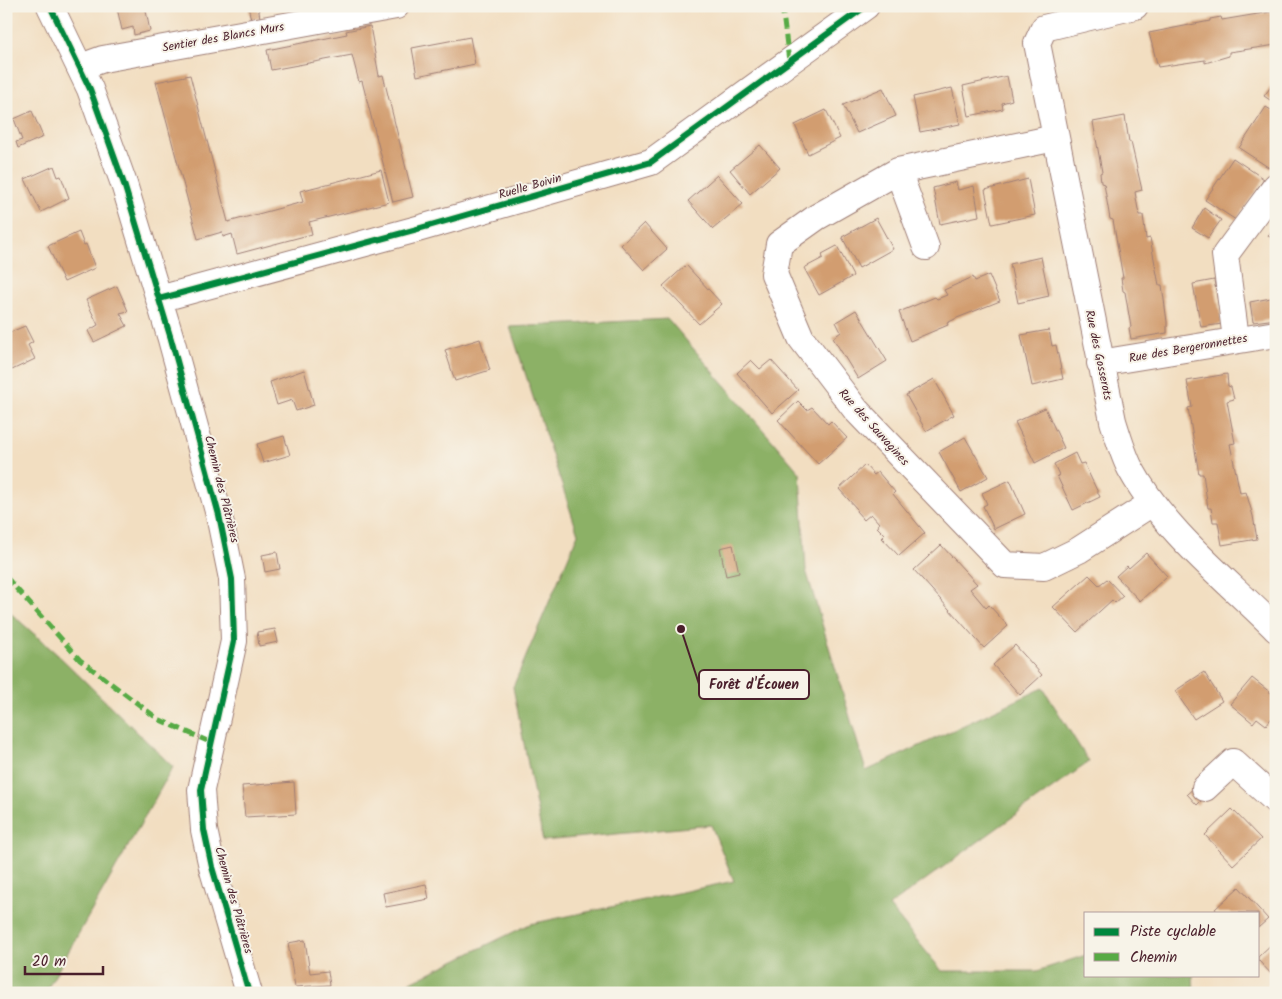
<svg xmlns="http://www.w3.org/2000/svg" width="1282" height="999" viewBox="0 0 1282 999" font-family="Kalam,sans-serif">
<rect width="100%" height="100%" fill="#f7f3e8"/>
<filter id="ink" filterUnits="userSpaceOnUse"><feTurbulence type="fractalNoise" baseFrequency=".02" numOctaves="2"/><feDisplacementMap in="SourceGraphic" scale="10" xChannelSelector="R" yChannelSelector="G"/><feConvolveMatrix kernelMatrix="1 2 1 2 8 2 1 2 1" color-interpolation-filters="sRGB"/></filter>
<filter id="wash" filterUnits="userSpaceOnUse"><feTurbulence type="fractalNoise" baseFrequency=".0096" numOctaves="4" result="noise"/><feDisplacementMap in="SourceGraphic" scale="20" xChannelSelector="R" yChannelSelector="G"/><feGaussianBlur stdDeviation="1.12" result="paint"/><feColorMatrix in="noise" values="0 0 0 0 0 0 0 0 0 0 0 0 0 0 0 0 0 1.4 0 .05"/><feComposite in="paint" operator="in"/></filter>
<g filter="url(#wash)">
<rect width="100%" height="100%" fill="#f2dec1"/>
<!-- forest -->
<path fill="#8cb166" stroke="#6b6848" d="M668,319L800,473L806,570L866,771L1043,688L1089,762L889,906L942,971H1037L1086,955V975H1193L1194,993H388L530,924L734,881L711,825L543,841L513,687L578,534L510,327Z
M6,609L59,656L173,767L45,993H6Z"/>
<g id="blocks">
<!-- building -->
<path fill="#d29d6f" d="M124,6H145L150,31L134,35L133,27L122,30L117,8Z
M248,6H258L260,18L251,20Z
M1276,11V45L1229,52V56L1205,63V60L1158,67L1149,33L1210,21V19L1221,17L1222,20Z
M370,26L379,76L383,75L413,197L393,202L362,81L359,82L352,55L271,70L267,50L347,34L346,31Z
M470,37L475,64L417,76L412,48Z
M190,75L228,222L303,202L300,191L381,170L389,202L309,222L312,234L237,254L232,234L223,237L222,232L198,239L156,82Z
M1007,76L1012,100L1002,103L1003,109L969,116L963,86Z
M1276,80V104L1264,96Z
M883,88L896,116L857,133L843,105Z
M952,88L960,124L920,132L913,97Z
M1266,107L1276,113V161L1271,169L1239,148Z
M826,110L840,138L808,154L795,125Z
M32,111L43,137L18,148L16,142L22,140L14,119Z
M1125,116L1129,142H1131L1142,190L1135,192L1139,215H1143L1146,239L1150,238L1159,285H1162L1167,322V333L1131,339L1129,328L1131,327L1125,292L1123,291L1121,278H1123L1113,220L1110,219L1104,184L1101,183L1100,173L1102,172L1093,122Z
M760,145L780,168L750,194L730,170Z
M1233,158L1264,179L1236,220L1205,200Z
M54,166L58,177L61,176L69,198L41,212L25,179Z
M717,175L743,204L713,229L688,201Z
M1028,179L1035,215L992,224L985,190Z
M956,182L958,190L974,186L979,216L940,224L933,188Z
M1204,208L1221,220L1208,238L1192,228Z
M876,218L893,249L859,268L842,237Z
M644,223L667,249L644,270L621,245Z
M1276,224V240L1268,236Z
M79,232L84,245L86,244L95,268L64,282L48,246Z
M837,246L853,276L819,295L804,268L823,258L822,254Z
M1041,257L1049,296L1018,303L1010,264Z
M686,265L722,304L699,324L663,286Z
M989,275L1000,301L957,318L947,323L948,325L910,341L899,312L935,297L937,299L947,295L944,290L973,277L975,281Z
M1214,280L1222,324L1201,327L1193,284Z
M117,286L128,311L120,313L127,326L94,342L88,331L98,325L86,300Z
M1276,297V319L1253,322L1250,302Z
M856,310L887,361L858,379L833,338L841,332L836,322Z
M25,326L33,342L28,345L35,359L12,370L6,358V334Z
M1049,330L1052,346L1056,345L1063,379L1032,386L1021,335Z
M480,339L490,370L455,381L445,350Z
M751,360L760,369L771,360L798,390L772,413L737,373Z
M304,370L314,405L296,411L292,400L277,405L270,382Z
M1227,374L1228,386L1231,387L1234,399L1227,401L1235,443L1230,444L1240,493L1246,492L1253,516L1257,539L1222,545L1218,522H1213L1211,508H1208L1203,474H1199L1188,408L1192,407L1187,381Z
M934,379L954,415L926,431L906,395Z
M798,401L807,410L812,407L828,424L831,421L847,438L818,464L778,420Z
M1045,408L1064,448L1035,463L1015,422Z
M284,436L290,455L263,463L257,444Z
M965,437L988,477L961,492L939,452Z
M1075,453L1080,464L1084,463L1100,497L1073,510L1057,476L1059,475L1054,464Z
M865,465L874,475L878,472L895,492L893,494L925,533L899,556L882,538L885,535L877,527L879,523L871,514L864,520L856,511L857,509L839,489Z
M1010,480L1025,514L994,529L983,506L987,504L982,493Z
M733,545L739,573L726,576L720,548Z
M941,545L977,584L970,589L986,608L989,605L1008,626L984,648L914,570Z
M277,552L280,569L265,572L262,555Z
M1146,553L1167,576L1140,601L1116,576L1127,566L1129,568Z
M1089,575L1099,585L1107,579L1123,596L1115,603L1112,600L1077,632L1053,607Z
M275,629L278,642L259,646L257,632Z
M1015,645L1042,675L1020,695L993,665Z
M1204,672L1222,701L1194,719L1175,691Z
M1252,678L1276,697V713L1266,725L1257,718L1253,723L1230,704Z
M294,782L296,814L245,817L242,786Z
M1195,787L1205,797L1197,805L1187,794Z
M1232,809L1261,839L1233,865L1205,835Z
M426,884L429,899L386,907L383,893Z
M1239,887L1268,919L1258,928V913H1218L1215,909Z
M305,940L310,973L328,971L330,985L295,987L288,943Z
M1276,940V979L1258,960V957Z"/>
</g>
</g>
<g filter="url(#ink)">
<use href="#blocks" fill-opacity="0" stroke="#9e7e76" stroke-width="1"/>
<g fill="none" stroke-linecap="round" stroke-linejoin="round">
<!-- street casing -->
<g stroke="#9e7e76" stroke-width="28">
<path id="street" d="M50,6L90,89L124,184L171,339L219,515L232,579L234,641L201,790L204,830L212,867L249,993
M1135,6L1044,28L1037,43L1113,421C1118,437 1123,454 1130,468C1165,532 1225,578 1276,629
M81,67L103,59L396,6
M898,171L817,217L779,244L774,274L801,338L856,410L1005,565L1044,567L1079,550L1152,503
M926,247L898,171L1055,138
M159,299L421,228L651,162L866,6
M1236,339L1225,255L1276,186
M1100,363L1276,334
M1205,788L1233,762L1276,801"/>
</g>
<!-- street -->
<use href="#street" stroke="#fff" stroke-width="26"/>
<!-- quiet -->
<path stroke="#57aa44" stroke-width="5" stroke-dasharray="10 5" stroke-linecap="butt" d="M782,6L789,61
M6,577L80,660L158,719L212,743"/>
<!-- cycleway casing -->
<g stroke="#f7f3e8" stroke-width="9">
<path id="cycleway" d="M50,6L90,89L124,184L171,339L219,515L232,579L234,641L201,790L204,830L212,867L249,993
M159,299L421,228L651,162L866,6"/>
</g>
<!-- cycleway -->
<use href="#cycleway" stroke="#00873e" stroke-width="6"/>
</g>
</g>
<g text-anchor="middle" stroke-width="4" stroke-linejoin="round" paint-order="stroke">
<!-- street labels -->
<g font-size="12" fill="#4a1f2b" stroke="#f7f3e8">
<text transform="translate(223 37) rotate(-10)" y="4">Sentier des Blancs Murs</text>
<text transform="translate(530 186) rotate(-16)" y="4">Ruelle Boivin</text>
<text transform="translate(1188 348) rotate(-10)" y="4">Rue des Bergeronnettes</text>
<text transform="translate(1099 355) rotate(78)" y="4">Rue des Gosserots</text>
<text transform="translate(874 427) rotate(48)" y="4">Rue des Sauvagines</text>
<text transform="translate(222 489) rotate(76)" y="4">Chemin des Plâtrières</text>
<text transform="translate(234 900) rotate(74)" y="4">Chemin des Plâtrières</text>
</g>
</g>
<!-- callouts -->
<path fill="none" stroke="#4a1f2b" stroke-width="2" d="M681 629L699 684"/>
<circle fill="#4a1f2b" stroke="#f7f3e8" stroke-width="2" cx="681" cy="629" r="5"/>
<rect fill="#f7f3e8" stroke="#4a1f2b" stroke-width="2" x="699" y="670" width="110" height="29" rx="5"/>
<g font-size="14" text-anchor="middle" font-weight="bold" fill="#4a1f2b">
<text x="754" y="689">Forêt d'Écouen</text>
</g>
<!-- margin -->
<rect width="1282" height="999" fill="none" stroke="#f7f3e8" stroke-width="25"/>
<!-- legend -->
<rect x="1084" y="912" width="175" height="65" fill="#f7f3e8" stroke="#b29e9c"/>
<rect x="1094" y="928" width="25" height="8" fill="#00873e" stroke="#b29e9c"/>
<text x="1130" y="936" font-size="15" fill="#4a1f2b">Piste cyclable</text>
<rect x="1094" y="953" width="25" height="8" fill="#57aa44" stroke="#b29e9c"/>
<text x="1130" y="962" font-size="15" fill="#4a1f2b">Chemin</text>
<!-- scale -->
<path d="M25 966v8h78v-8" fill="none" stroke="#4a1f2b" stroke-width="2.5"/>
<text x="32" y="966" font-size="15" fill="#4a1f2b" stroke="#f7f3e8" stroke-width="4" paint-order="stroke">20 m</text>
</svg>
